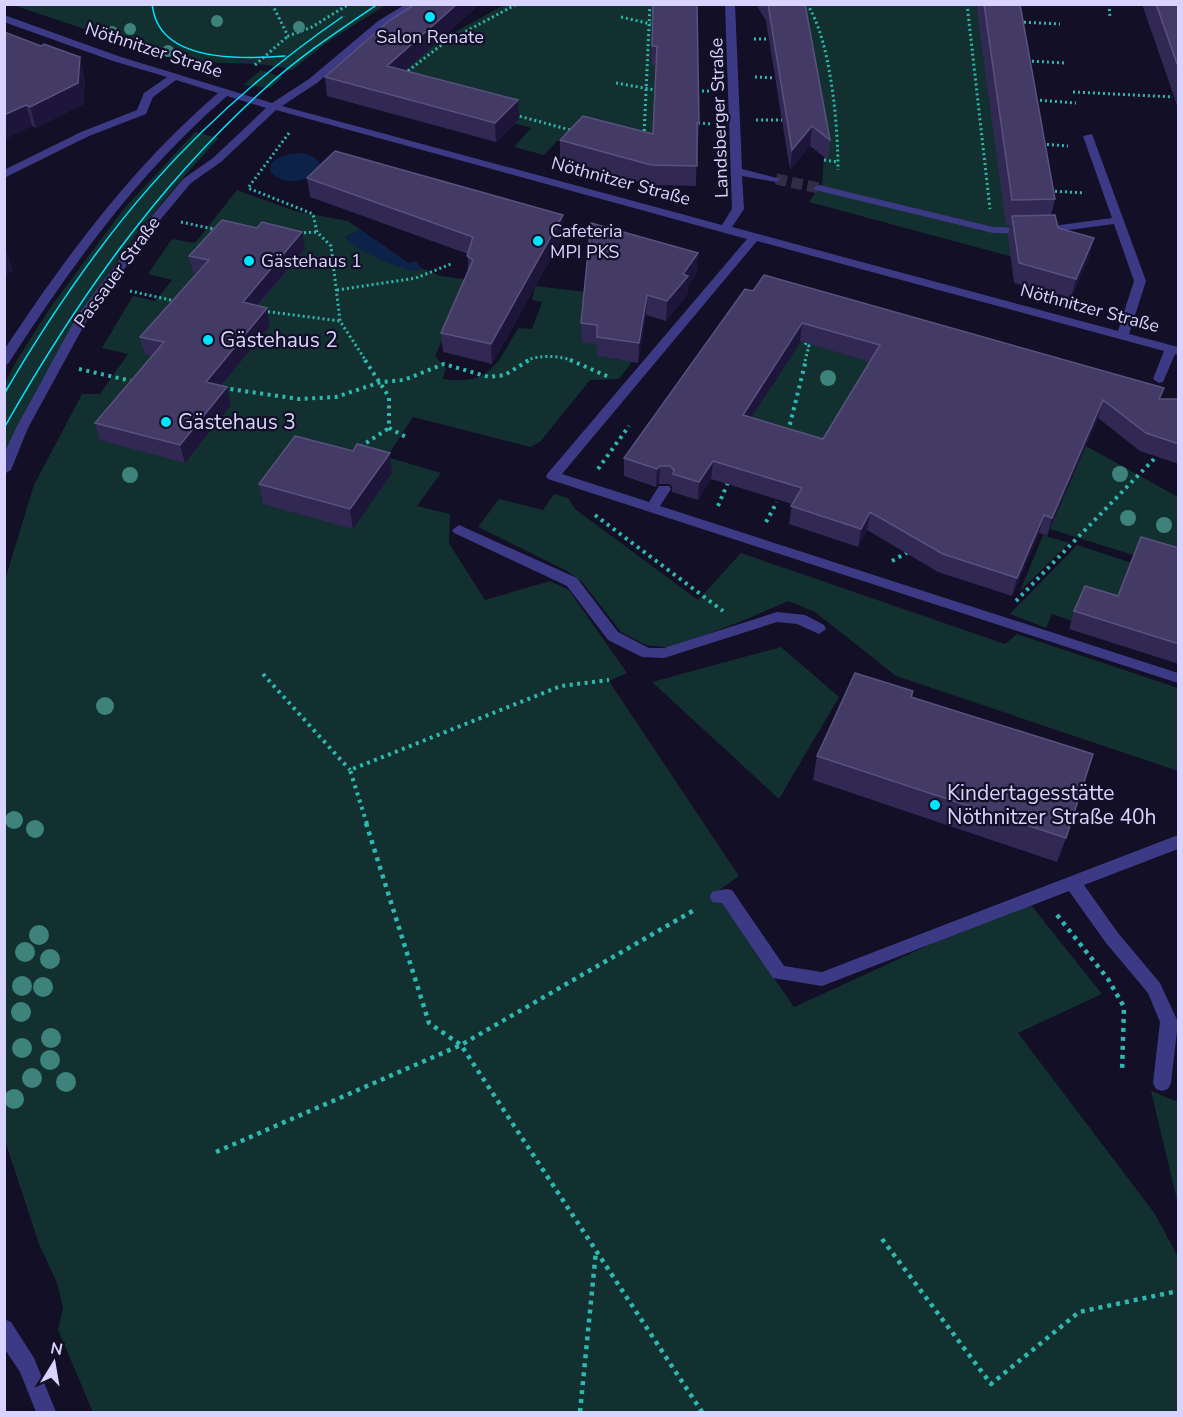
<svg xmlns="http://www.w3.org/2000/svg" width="1183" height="1417" viewBox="0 0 1183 1417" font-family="'Nunito Sans',sans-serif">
<rect width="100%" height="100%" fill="#130f26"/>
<!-- green -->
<path fill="#12302f" d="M13,5V4L386,5L329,41L292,70C262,61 238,65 207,62L200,68Z
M504,5H659L654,140L698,142L696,162L658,160L563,135L544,155L514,147L531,128L409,95L390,113L360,105L422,50Z
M792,5H976L1039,264L809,202L822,183L825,144Z
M261,70L283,77L270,88L243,85Z
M195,132L219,138C129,234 61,333 5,453V383L17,360L50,308L122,211Z
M237,190L295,211L348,221L361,230L345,237C366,255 391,265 418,271L421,268L441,276L469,280L435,356L446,368L443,379C490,386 497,364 518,328L532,329L542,302L532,300L535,286L586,292L597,344V356L632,362L619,379L590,380L540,442L530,447L413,417L387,457L441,473L417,506L450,514L449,543L485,600L550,581L569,590L627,673L609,681L739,876L715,893L794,1007L1027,900L1102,994L1018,1033L1155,1214L1178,1257V1412H93L58,1330L63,1308L57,1283L39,1244L5,1141L4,583L34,485L82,394H100L128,354L102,348L133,296L155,301L172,280L148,274L172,239L195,243Z
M806,333L877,364L821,457L741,433Z
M1086,446L1178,497V569L1050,529Z
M554,494L568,498L575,509L698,600L741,553L1005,644L1017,634L1178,688V771L896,676L815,612L788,601L747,619L671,648L646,645L621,632L583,583L567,571L478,527L499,499L543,510Z
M1043,535L1069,543L1020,591Z
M1077,545L1132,563L1111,614L1072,621L1052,614L1046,628L1010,614Z
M781,647L839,697L779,799L652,682Z
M1151,1091L1178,1102V1204Z"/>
<!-- water -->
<path fill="#0c2248" d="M303,153L314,157L320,163V170C306,183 284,186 270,172L271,164L278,158L290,154Z
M361,230L409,263L416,261L421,268L418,271C402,271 354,250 345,237Z"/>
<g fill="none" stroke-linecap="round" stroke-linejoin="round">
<!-- minor-tunnel -->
<path stroke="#312d47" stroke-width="11" stroke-dasharray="11 5" stroke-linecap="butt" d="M776,179L819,188"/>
<!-- path-far2 -->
<path stroke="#2fb8b0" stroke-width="3" stroke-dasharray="2 3" stroke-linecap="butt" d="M272,4L288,36L312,27L349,4
M807,4C831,41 838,125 838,170
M967,4L990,209
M1109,4L1110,18
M621,17L651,24
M1019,22L1060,24
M754,39H769
M1027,61L1066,63
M255,65L288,36
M404,74L444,43L517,4
M755,77L775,78
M616,83L655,90
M697,91H711
M1073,92L1173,97
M1035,100L1076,103
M515,115L574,131
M756,120H782
M698,123L712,124
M289,133L248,188L313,214L317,232L331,246L340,321L366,361
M644,136L650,4
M1042,144L1068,146
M824,160L838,162
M1050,191L1085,193
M181,222L218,230
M299,233L317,232
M337,290L416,278L451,264
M130,291L175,301
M263,311L340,321
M526,361C539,354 561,356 574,361
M805,361L809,346L805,345L807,341"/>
<!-- path-far1 -->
<path stroke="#2fb8b0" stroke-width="4" stroke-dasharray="3 4.5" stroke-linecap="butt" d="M365,360L389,397V428L406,437
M570,360L609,377
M79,369L136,382
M223,388L299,399L336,397L381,382L404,380L444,364L489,377L505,375L529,360
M788,432L806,360
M360,447L389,428
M598,469L629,426
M718,506L729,480
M595,515L723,611
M766,522L777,502
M892,561L908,552
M1016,601L1155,458
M263,674L350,770
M367,824L350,770L561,686L609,680"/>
<!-- path -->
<path stroke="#2fb8b0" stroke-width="4.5" stroke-dasharray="4 5" stroke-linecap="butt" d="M366,823L429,1023L461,1045L702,1412
M1057,915L1108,979L1124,1007L1122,1072
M216,1152L461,1045L696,909
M882,1239L991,1384L1079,1312L1178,1291
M580,1412L596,1251"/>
<!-- minor -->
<path fill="#3d3a85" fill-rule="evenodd" d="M406,4H418L384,25L317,83L282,106L722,225L732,209L725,4H735L742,169L781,179L776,182L742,176L744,209L732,227L1118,331L1134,281L1114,224L1038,234L993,233L815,190L813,188L819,185L993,227L1038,228L1112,218L1083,136L1092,134L1146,281L1129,334L1178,347V355L1175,354L1163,382L1159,383L1153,379L1164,351L757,241L562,474L649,502L659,486H669L671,489L660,506L1178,673V683L548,479L546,476L548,473L747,239L276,110L221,162L191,183L160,220L87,320L28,428L11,470L4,474V454L16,428L77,316L152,216L183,179L213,158L266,108L227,96C138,173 72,265 8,364L4,365V350L16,332C75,244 138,162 218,93L176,80L153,97L146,114L89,136L4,178V170L81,132L137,110L144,93L167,77L113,61L4,22V15L121,57L272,103L309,79L378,21Z
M459,525L577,578L618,632L649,648H664L777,612L805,615L824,625L826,629L819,634L797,624L777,622L664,658L642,657L608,640L567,586L454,533L452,530Z
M1178,835V849L1084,885L1118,933L1160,983L1178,1022L1171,1083L1168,1089L1162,1091L1156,1089L1153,1083L1160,1022L1148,993L1106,943L1069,891L822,986L773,978L722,903L712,902L710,897L712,892C719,890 725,888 732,890L784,966L822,972Z
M4,1319L11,1322L34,1358L56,1412H36L20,1372L4,1348Z"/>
<!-- tram -->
<path stroke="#00e5ff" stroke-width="1.5" d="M152,4C153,10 154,17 157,22C175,62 249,59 285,56
M4,394C96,237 191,121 342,17
M4,428C75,303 155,188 262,91C297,58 338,31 378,4"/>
</g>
<!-- trees -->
<g fill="#3d827b">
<circle cx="217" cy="21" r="6"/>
<circle cx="299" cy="27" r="6"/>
<circle cx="130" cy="29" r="6"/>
<circle cx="112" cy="32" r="6"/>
<circle cx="168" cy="51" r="6"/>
<circle cx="828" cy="378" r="8"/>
<circle cx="1120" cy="474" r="8"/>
<circle cx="130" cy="475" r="8"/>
<circle cx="1128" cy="518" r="8"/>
<circle cx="1164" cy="525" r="8"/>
<circle cx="105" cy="706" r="9"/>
<circle cx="14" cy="820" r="9"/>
<circle cx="35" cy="829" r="9"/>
<circle cx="39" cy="935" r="10"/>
<circle cx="25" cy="952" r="10"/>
<circle cx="50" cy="959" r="10"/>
<circle cx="22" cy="986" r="10"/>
<circle cx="43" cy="987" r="10"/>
<circle cx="21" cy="1012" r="10"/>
<circle cx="51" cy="1038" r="10"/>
<circle cx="22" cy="1048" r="10"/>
<circle cx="50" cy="1060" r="10"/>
<circle cx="32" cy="1078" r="10"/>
<circle cx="66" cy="1082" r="10"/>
<circle cx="14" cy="1099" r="10"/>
</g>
<!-- wall -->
<path fill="#312854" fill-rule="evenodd" d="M480,4L405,70L519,119L496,142L327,96L325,77Z
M653,4L697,11L699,123L698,142H697L696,186L650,185L560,159V140L653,134L656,65H651Z
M756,4H805L830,140L828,160L810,146L790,170L766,21Z
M976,4H1020L1055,199L1051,215L1058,228L1094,238L1089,257L1071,298L1014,283L1008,236L1010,225H1006Z
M1142,4H1179V111Z
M4,32L85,79L83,104L36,128L32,126Z
M307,178L564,235L492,364L443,352L441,333L468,272V254L310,197Z
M305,249L258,306L270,326L221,386L227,387L231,405L185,463L100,440L95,423L152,356L145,354L140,337L197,274L193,273L189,256Z
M697,273L688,286L687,295L666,321L646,315L638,363L597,356V344L582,343L581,323Z
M745,289L1164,388L1160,399H1179V464L1140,451L1098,418L1047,536L1039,533L1012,596L938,572L867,530L858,547L789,524L792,504L711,479L698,500L672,492V487L669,484H659L656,487L624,476V458ZM800,341L870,362L823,439L751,417Z
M392,473L353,529L263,504L259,484Z
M1179,548V664L1069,629L1074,611L1118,596Z
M913,691L912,697L1066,838L1057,862L813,780L817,756Z"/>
<!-- shaded-wall -->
<path fill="#1d163a" d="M457,4H480L389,85L387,66Z
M80,57L85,79L83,104L36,128L30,107Z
M518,100L519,119L496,142L495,123Z
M26,105L32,126L4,140V115Z
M812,126L810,146L790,170L792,150Z
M563,215L564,235L492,364L491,344Z
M302,232L305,249L246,319L243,302Z
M1094,238L1089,257L1071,298L1076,279Z
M4,246H5L13,271L4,276Z
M698,253L697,273L688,286L687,295L666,321L667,301L683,274Z
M647,295L646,315L638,363L639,343Z
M267,308L270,326L210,399L206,382Z
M802,323L800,341L741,433L743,415Z
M227,387L231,405L185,463L180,445Z
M1103,400L1098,418L1047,536L1052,518Z
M390,453L392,473L353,529L350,509Z
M713,461L711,479L698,500L699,482Z
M660,466L659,484L656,487L657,469Z
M870,512L867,530L858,547L861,529Z
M1044,515L1039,533L1012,596L1017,578Z"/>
<!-- building -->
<path fill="#433a66" stroke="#5a527e" stroke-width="1.5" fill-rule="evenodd" d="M415,4H457L387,66L518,100L495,123L325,77L389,21Z
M653,4H697L699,123H697V166L651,165L560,140L583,116L653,134L657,46H652Z
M768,4H805L830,140L812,126L792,150Z
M984,4H1020L1055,199L1012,200Z
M1156,4H1179V69Z
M4,32L41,46L44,44L80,57L78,83L30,107L26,105L4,115Z
M335,151L563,215L491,344L441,333L473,260L467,256L473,237L307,178Z
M1055,215L1058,228L1094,238L1076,279L1019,263L1012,216Z
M222,220L257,228L262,222L302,232L243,302L267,308L206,382L227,387L180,445L95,423L164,342L140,337L209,260L189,256Z
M591,223L698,253L683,274L688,276L667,301L647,295L639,343L597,337V325L581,323Z
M764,275L1164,388L1159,399H1179V444L1146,433L1103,400L1052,518L1044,515L1017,578L943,554L870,512L861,529L791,506L802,488L713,461L699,482L673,474L674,470L670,466H660L657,469L624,458L745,289L753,291ZM802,323L880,345L823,439L743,415Z
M295,436L353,451L357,444L390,453L350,509L259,484Z
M1141,537L1179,548V644L1074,611L1085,586L1118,596Z
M855,673L913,691L911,697L1093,754L1066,838L817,756Z"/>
<!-- markers -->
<g fill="#00e5ff" stroke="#130f26" stroke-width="2">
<circle cx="430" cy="17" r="6"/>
<circle cx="538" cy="241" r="6"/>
<circle cx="249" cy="261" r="6"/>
<circle cx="208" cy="340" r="6"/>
<circle cx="166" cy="422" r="6"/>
<circle cx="935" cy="805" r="6"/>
</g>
<g text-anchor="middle" stroke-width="4.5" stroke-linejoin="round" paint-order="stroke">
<!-- far-poi labels -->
<g font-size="18" fill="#d9d4ff" stroke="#130f26" text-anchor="start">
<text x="430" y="43" text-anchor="middle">Salon Renate</text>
<text x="550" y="237">Cafeteria<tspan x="550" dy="21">MPI PKS</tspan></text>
<text x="261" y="267">Gästehaus 1</text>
</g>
<!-- far-street labels -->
<g font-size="18" fill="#d9d4ff" stroke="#130f26">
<text transform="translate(154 50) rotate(18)" y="6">Nöthnitzer Straße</text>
<text transform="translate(719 118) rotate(-92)" y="6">Landsberger Straße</text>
<text transform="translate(621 181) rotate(15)" y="6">Nöthnitzer Straße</text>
<text transform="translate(117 272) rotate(-54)" y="6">Passauer Straße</text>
<text transform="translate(1090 308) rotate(15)" y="6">Nöthnitzer Straße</text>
</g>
<!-- poi labels -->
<g font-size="21" fill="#d9d4ff" stroke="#130f26" text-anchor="start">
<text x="220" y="347">Gästehaus 2</text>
<text x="178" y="429">Gästehaus 3</text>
<text x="947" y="800">Kindertagesstätte<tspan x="947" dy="24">Nöthnitzer Straße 40h</tspan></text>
</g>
</g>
<!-- border -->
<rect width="1183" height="1417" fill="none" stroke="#d9d4ff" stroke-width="12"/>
<!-- north arrow -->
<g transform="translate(54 1363) rotate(11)" stroke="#130f26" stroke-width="4.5" paint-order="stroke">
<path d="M0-4.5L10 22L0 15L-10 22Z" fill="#d9d4ff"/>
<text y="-9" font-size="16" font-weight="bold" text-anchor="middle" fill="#d9d4ff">N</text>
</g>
</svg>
